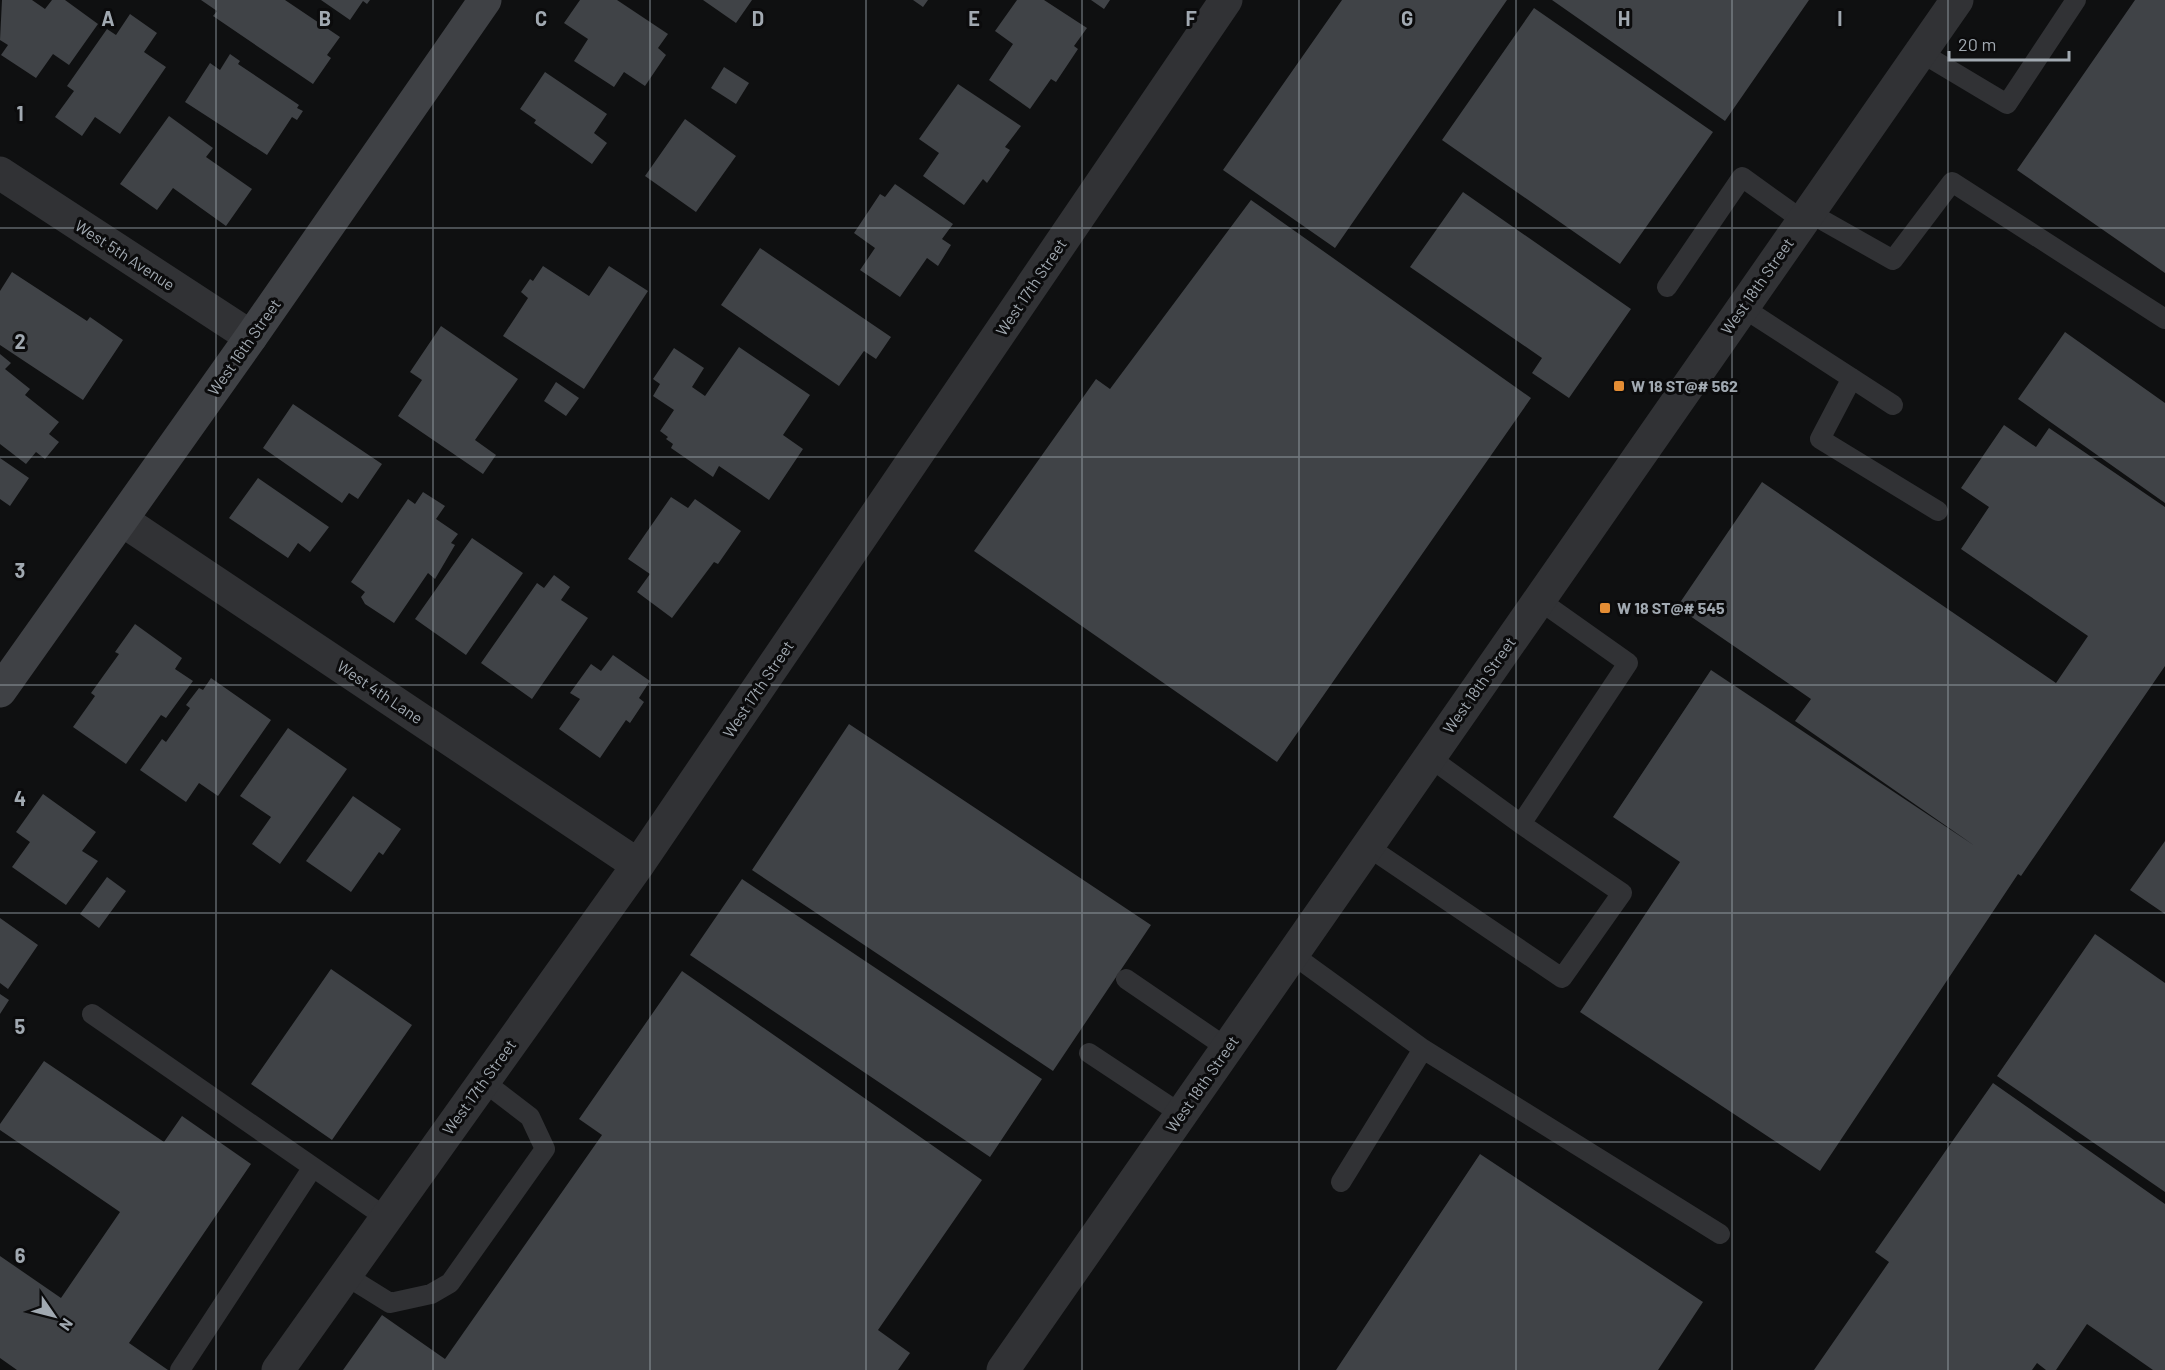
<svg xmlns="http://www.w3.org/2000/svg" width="2165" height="1370" viewBox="0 0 2165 1370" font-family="Barlow,sans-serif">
<rect width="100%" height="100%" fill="#0f1011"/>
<!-- building -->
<path fill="#404347" d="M2,0H32L45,9L52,0H65L98,24L69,65L53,54L36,78L1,55L8,45L0,40Z
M201,0H285L340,37L327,55L331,58L313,84L213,16L217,11Z
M321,0H370L367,4L363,1L350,20Z
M580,0H617L668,34L658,48L666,55L645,86L624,72L614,87L574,61L588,39L564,23Z
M703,0H752L736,23Z
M913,0H928L923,7Z
M1017,0H1044L1087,28L1074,46L1078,49L1056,82L1051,79L1030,109L989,80L1013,44L995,31Z
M1091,0H1110L1104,9Z
M1342,0H1507L1335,248L1223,170Z
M1552,0H1809L1725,121Z
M2135,0H2165V273L2017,170Z
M1534,8L1713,132L1620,264L1442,140Z
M130,14L157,33L144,52L166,67L120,134L95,117L82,136L55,117L74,91L67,86L107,29L116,35Z
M230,54L240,61L238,64L299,105L297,108L303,111L297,120L292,117L267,155L185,102L210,63L220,70Z
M724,67L749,83L736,104L711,88Z
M545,72L607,114L594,133L607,143L592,164L534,123L536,120L520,109Z
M958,84L1021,126L1005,147L1010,150L987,183L983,179L964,205L923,176L939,153L919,139Z
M169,116L213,148L206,157L252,189L226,226L173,188L157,210L120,184Z
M685,119L736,156L696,212L645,176Z
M895,184L953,224L942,239L951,245L938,266L927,258L900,297L860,270L875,248L854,233L880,194L885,197Z
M1463,192L1631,309L1569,398L1532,373L1542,358L1410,267Z
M1251,200L1531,398L1277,762L974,551L1096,379L1110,389Z
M760,248L891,337L876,359L864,351L839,386L721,305Z
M543,266L589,296L609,266L648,291L584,389L503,336L528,298L521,292L530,279L533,281Z
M12,272L87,321L90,317L123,340L83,400L0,345V291Z
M441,326L518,379L475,440L496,455L483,474L398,416L422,380L410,372Z
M2065,332L2165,403V503L2018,399Z
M739,347L810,395L783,435L803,449L769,500L719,466L713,477L671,448L673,444L666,439L668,437L660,431L674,410L653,396L660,384L653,379L674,348L704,368L692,387L705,396Z
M0,354L11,363L5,369L30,389L25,395L59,422L49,434L59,442L45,459L36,452L26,464L0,444Z
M556,382L579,398L566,416L544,401Z
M293,404L382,464L358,499L349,493L342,503L263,448Z
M2004,425L2036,447L2049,428L2165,507V666L2021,876L2018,874L1820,1171L1580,1012L1680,862L1613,817L1711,670L1975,846L1795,721L1811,699L1677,607L1762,482L2056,683L2088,636L1961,549L1989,507L1961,488Z
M0,458L29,478L10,506L0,499Z
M258,478L329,527L310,552L298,543L288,558L229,518Z
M423,492L445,506L436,519L458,534L451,543L455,545L435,579L428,573L394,623L365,604L361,597L365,592L351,582L408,499L415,504Z
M671,497L688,508L695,499L741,531L718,564L714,562L672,618L637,592L650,574L628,559Z
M472,538L523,573L466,655L415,619Z
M554,575L570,587L561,600L588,618L532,699L481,663L537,583L544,588Z
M135,624L182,658L175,669L193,681L166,718L161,715L126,764L73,727L95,696L91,693L119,654L115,652Z
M613,655L650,681L639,698L644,702L630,723L626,720L600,758L559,729L580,699L570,693L591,664L601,671Z
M211,678L271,720L218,796L199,783L186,802L140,770L162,739L166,742L190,708L186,705L199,688L203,690Z
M849,724L1151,925L1053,1071L752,870Z
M288,728L347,769L280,864L252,844L271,817L240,796Z
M43,794L96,832L82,851L98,861L66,905L12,867L30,842L16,832Z
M353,796L401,829L383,855L379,852L351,892L306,861Z
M2165,841V914L2130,890Z
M107,877L126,891L99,928L80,914Z
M742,879L1042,1079L990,1157L690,955Z
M0,918L38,945L8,989L0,983Z
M2095,934L2165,983V1192L1997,1076Z
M331,969L412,1025L332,1140L251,1084Z
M682,971L982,1180L878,1330L910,1353L898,1370H343L382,1315L445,1359L602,1135L579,1119Z
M0,994L9,1000L0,1014Z
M44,1061L164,1142L182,1116L251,1164L129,1343L168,1370H17L0,1358V1256L61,1298L120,1212L0,1130V1124Z
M1993,1083L2165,1204V1370H2153L2087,1324L2056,1370H2046L2037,1363L2032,1370H1814L1889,1262L1875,1252Z
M1480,1154L1703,1302L1658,1370H1336Z"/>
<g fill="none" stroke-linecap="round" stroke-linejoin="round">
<!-- lane -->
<path stroke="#313235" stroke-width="20" d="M1920,52L2007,104L2076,0
M1808,212L1893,260L1952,182L2165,319
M1667,287L1742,177L1802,220
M1742,307L1893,405
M1852,378L1820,439L1938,511
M1521,824L1628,663L1539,600
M1367,846L1562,978L1622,893L1521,824L1429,757
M1292,954L1423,1049L1720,1234
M1126,979L1227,1048
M92,1014L385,1217
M1089,1053L1181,1114
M1341,1182L1423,1049
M345,1275L390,1303L431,1294L450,1283L545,1149L530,1117L483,1081
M180,1370L313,1167"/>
<!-- street -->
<path stroke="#313235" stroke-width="33" d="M0,173L251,337
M122,520L638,865
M278,1370L638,865L1226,0
M1003,1370L1957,0"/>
<!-- secondary -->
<path stroke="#3f4145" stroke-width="33" d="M0,691L251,337L485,0"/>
</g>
<!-- grid -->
<path fill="none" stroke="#a1a9b1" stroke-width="1.5" stroke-opacity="0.55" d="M216,0V1370M433,0V1370M650,0V1370M866,0V1370M1082,0V1370M1299,0V1370M1516,0V1370M1732,0V1370M1948,0V1370M0,228H2165M0,457H2165M0,685H2165M0,913H2165M0,1142H2165"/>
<!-- markers -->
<g fill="#e48d34" stroke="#0b0b0c" stroke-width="2">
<rect x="1613" y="380" width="12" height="12" rx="3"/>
<rect x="1599" y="602" width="12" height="12" rx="3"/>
</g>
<g text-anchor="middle" stroke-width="6" stroke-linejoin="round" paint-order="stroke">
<!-- street labels -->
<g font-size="16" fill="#a1a9b1" stroke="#0b0b0c">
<text transform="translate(125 255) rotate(33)" y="6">West 5th Avenue</text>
<text transform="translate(1757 286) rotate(-55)" y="6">West 18th Street</text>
<text transform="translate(1031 287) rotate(-56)" y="6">West 17th Street</text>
<text transform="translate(244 347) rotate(-55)" y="6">West 16th Street</text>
<text transform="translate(1479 685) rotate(-55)" y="6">West 18th Street</text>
<text transform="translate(758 689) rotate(-56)" y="6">West 17th Street</text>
<text transform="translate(380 692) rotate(34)" y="6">West 4th Lane</text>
<text transform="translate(1202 1084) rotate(-55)" y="6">West 18th Street</text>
<text transform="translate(479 1087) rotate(-54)" y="6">West 17th Street</text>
</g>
<!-- poi labels -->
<g font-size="16" font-weight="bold" fill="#a1a9b1" stroke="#0b0b0c" text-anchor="start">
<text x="1631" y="392">W 18 ST@# 562</text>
<text x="1617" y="614">W 18 ST@# 545</text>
</g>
</g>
<g font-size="20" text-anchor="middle" font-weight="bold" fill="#a1a9b1" stroke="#0b0b0c" stroke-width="6" stroke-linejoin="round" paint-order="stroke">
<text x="108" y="26">A</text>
<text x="325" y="26">B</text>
<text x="541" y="26">C</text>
<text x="758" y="26">D</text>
<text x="974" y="26">E</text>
<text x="1191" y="26">F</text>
<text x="1407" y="26">G</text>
<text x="1624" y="26">H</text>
<text x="1840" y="26">I</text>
<text x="20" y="121">1</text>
<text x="20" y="349">2</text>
<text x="20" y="578">3</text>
<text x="20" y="806">4</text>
<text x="20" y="1034">5</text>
<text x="20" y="1263">6</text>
</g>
<!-- north arrow -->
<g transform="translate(54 1316) rotate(125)" stroke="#0b0b0c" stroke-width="4.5" paint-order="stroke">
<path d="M0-4.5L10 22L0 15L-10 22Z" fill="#a1a9b1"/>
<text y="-9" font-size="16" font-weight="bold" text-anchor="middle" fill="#a1a9b1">N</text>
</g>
<!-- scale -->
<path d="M1949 51v9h120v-9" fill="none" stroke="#a1a9b1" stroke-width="3"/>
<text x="1958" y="51" font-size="18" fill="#a1a9b1" stroke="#0b0b0c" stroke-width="4.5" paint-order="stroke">20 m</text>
</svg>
